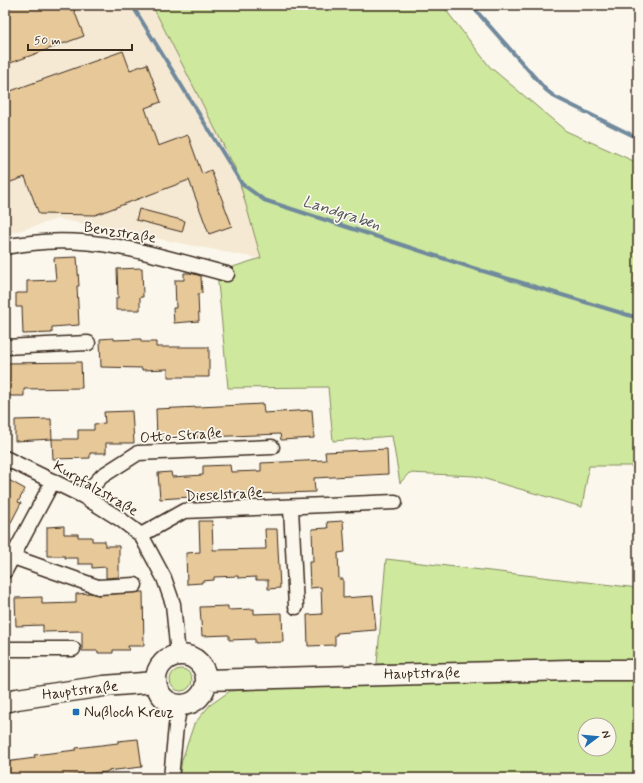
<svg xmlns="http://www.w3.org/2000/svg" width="643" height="783" viewBox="0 0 643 783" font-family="Mynerve,sans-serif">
<rect width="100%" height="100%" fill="#fbf7ec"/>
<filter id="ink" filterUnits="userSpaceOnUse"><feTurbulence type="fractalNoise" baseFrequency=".025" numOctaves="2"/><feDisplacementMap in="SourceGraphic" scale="8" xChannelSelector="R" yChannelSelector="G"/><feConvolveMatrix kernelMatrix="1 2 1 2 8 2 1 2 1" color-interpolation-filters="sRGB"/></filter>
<g filter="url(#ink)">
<!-- built -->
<path fill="#f5e9d3" d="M5,5H152L236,170L261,259L58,219L5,235Z"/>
<!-- green -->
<path fill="#cee89e" stroke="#84895e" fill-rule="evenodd" d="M152,5H442L490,67L566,131L638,163V466H589L582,507L475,476L409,473L400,483L392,436L333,441L328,387L228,388L217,272L261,258L236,170Z
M386,559L638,588V662L377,664Z
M170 680a11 11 0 1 1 22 0a11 11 0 1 1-22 0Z
M421,677L638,678V778H179L182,760L194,724L210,705L230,691ZM585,725H609V749H585Z"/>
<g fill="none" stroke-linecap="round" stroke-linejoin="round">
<!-- stream -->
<path stroke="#6f899c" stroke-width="4" d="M132,5L242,184L264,200L473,268L638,318
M471,5L546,90L555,97L638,138"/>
</g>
<!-- building -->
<path fill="#e6c899" stroke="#3b2a1e" d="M5,5H72L84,36L5,65Z
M123,51L130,70L147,64L161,102L145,108L158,146L188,135L202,174L211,170L232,226L209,234L189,180L95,215L39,214L25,177L5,184V93Z
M139,209L185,221L182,232L136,220Z
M77,257L79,286H77L79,325L52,327V333L23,334L22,307H16V293H27V281L56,280L54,258Z
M142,268L143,297H140V310H116V298H118L117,269Z
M184,273H190L201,276L202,293L198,294L199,321L174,323L173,308H176L175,280H184Z
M114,338V340L141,339V342H156V347H209V377H168V369L142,370V368L101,367L100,339Z
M81,362L82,388L24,389V396H5V363Z
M263,404L264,413L312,410L314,438L281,440L280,434L157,439L156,409Z
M132,411L134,443H106V453H90V458L53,459L52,439H78V430H94V424L105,423L104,412Z
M51,419L52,439L15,441V420Z
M387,449L388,474L314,478L315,492L189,496L190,497L160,499L158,473L171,472L172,477L203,475V466L230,465L231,472L261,471V463L326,460L325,452Z
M5,478L25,489L18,502L21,503L5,534Z
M199,521H212L213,550L266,549L265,529H277L280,588L268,589V580H256V577L238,578V576L214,577V580L202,581V583L187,584L186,553L200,552Z
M343,521L345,552L338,553L339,579H343V598L373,596L376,630L337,633V635H335V645L308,646L307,615L322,614L321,587L310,588L309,562H313L312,529L328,528L327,522Z
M64,526V534H78V537H92V541H105V546H119V577L106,578V567L92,568V564H78V558H65V556H47V527Z
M139,592H143L144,646H128L129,650H113V653H98V651H82V631L43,632V625L16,626L15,598L42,597V604L76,603V594L90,593L98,595Z
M228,606V610L254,609V614L282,613L283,642L255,643V639L229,640V635L202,636L200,607Z
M138,739L142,767L107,771V772L49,778H5V762L35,758L34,755L76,750V748L118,743V741Z"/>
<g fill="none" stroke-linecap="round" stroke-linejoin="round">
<!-- minor casing -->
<g stroke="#3b2a1e" stroke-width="17">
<path id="minor" d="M5,247C14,245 23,244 32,243C99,235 163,257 227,274
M5,347L88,343
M5,458L83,496L120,519L141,535L164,578L173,604L178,655
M83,496L102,476L138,453L272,447
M291,508L296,607
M141,535L184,511L395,502
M13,557L98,587L135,585
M5,571L53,481
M5,649H73
M171,778L176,726L180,705"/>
</g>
<!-- secondary casing -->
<g stroke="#3b2a1e" stroke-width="23">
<path id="secondary" d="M156 680a25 25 0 1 1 50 0a25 25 0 1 1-50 0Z
M207,680L570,670H638
M5,702L17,699L104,686L156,682"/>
</g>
<!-- minor -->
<use href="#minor" stroke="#fbf7ec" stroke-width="14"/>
<!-- secondary -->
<use href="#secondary" stroke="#fbf7ec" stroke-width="20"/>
</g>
</g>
<!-- markers -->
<rect fill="#1f6fb2" stroke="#fbf7ec" stroke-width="1.5" x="72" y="708" width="8" height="8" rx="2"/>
<g text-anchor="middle" stroke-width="3.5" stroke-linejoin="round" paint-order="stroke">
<!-- street labels -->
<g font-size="15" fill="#3b2a1e" stroke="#fbf7ec">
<text transform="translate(120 232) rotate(9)" y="5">Benzstraße</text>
<text transform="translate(181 435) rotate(-4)" y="5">Otto-Straße</text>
<text transform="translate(96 488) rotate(30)" y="5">Kurpfalzstraße</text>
<text transform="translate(224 494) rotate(-3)" y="5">Dieselstraße</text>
<text transform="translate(422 673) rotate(-1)" y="5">Hauptstraße</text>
<text transform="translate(80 690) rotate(-7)" y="5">Hauptstraße</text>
</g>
<!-- poi labels -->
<g font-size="15" fill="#3b2a1e" stroke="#fbf7ec" text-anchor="start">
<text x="84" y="717">Nußloch Kreuz</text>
</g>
<!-- water labels -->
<g font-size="16" font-style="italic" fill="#555a5d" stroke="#fbf7ec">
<text transform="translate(342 212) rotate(18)" y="6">Landgraben</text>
</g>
</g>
<!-- margin -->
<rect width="643" height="783" fill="none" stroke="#fbf7ec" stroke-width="20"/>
<rect x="10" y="10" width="623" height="763" fill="none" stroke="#3b2a1e" stroke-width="1.5" filter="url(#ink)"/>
<!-- north arrow -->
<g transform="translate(597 737) rotate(74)"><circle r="19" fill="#fbf7ec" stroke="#aea59a"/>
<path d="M0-3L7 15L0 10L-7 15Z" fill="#1f6fb2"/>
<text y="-6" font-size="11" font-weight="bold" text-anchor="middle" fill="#3b2a1e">N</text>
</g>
<!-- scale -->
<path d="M28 44v6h104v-6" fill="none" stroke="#3b2a1e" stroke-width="2"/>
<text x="34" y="44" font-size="12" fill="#3b2a1e" stroke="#fbf7ec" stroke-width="3" paint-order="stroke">50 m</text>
</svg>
